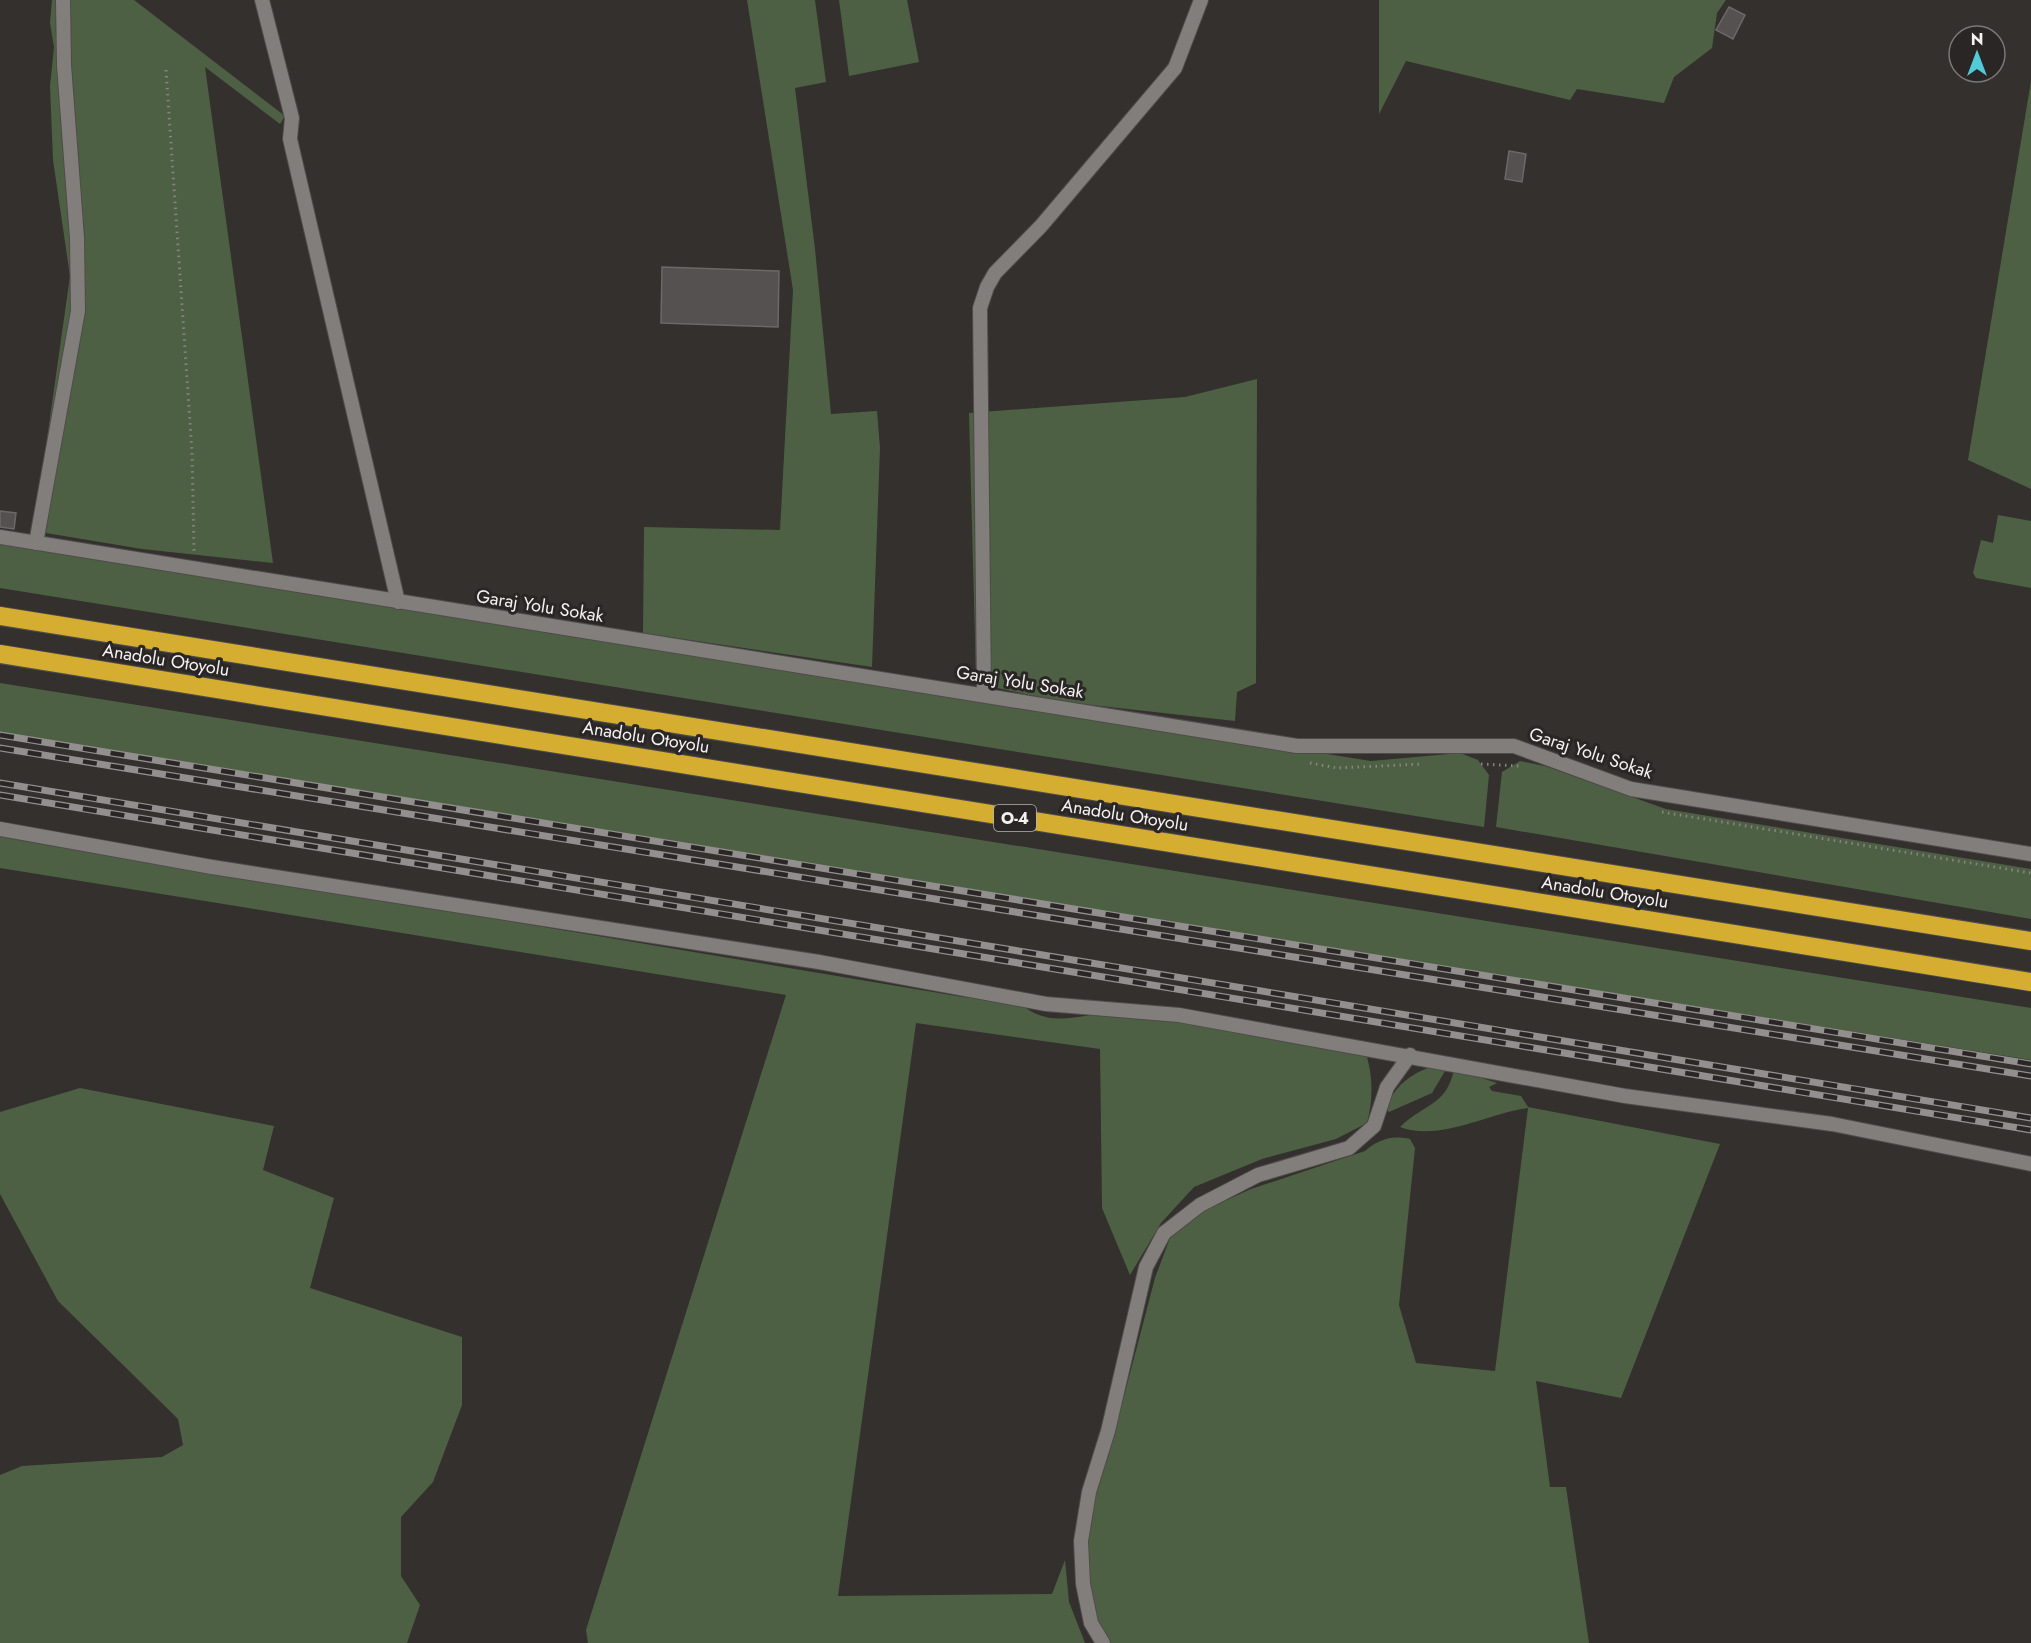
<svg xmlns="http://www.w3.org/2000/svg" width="2031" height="1643" viewBox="0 0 2031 1643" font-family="Jost,sans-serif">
<rect width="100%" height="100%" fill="#33302e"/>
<!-- green -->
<path fill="#4e6043" d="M52,0H134L285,116L280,124L205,67L273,563L142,549L34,531L70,276L53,160L50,86L54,47L50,23Z
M747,0H815L826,82L795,88L815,249L831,414L877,411L880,448L872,667L643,633L644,527L780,530L793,290Z
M839,0H907L919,62L849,76Z
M1379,0H1726L1717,13L1712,48L1674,77L1664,103L1577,89L1570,100L1406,61L1379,114Z
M2031,81V489L1968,460Z
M1257,379L1256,683L1237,692L1235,721L1056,701L998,688L976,676L969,413L1185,397Z
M1998,515L2031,521V588L1976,578L1973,573L1981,540L1993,543Z
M0,542L1371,761L1460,753L1478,760L1489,775L1484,827L0,588Z
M0,683L2031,1008V1060L0,736Z
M1520,761L1545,766L1666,809L2031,869V919L1496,827L1502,772Z
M0,836L963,997L1018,1001C1049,1032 1080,1012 1117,1013C1195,1015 1273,1033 1349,1047L1367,1057C1373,1079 1373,1100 1367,1123L1336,1139L1262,1159L1194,1187L1161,1223L1130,1275L1102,1208L1100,1049L916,1023L838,1596L1052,1594L1065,1560L1069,1602L1085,1643H588L586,1630L786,995L0,868Z
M1433,1066H1441L1445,1071L1432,1093L1389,1112L1386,1109C1394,1086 1410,1074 1433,1066Z
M1454,1069L1497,1083L1489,1087L1492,1091L1521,1096L1528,1107L1720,1144L1621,1398L1536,1381L1550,1487H1566L1589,1643H1105L1090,1598L1086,1552L1094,1497L1108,1457L1155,1278L1170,1238L1200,1212L1251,1189L1365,1151C1379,1139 1392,1135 1410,1139L1415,1148L1399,1305L1416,1363L1495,1371L1528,1108C1489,1113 1440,1142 1400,1127C1423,1104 1447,1106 1454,1069Z
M80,1088L274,1126L263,1170L334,1198L310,1288L462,1337V1405L433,1482L401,1517V1576L420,1605L407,1643H0V1475L22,1466L162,1457L183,1445L178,1419L58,1301L0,1194V1112Z"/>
<!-- building -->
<path fill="#555151" stroke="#6c6868" stroke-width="1.5" d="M1729,7L1745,15L1733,39L1716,30Z
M1509,151L1526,154L1522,182L1505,179Z
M662,267L779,271L778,327L661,323Z
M0,511L16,513L14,529L0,527Z"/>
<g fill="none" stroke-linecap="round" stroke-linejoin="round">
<!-- street casing -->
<g stroke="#4f4c4b" stroke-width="16">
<path id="street" d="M262,0L292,118L290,139L398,602
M0,537L1297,746H1514L1631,789L2031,854
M36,543L78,311L77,238L64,65L63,0
M984,694L980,308L987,287L995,273L1041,226L1175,68L1201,0
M0,829L212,867L819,962L1046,1004L1179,1015L1625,1096L1832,1124L2031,1164
M1103,1643L1091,1623L1083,1584L1081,1541L1089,1492L1108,1431L1146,1267L1164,1233L1200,1205L1258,1175L1349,1148L1374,1126L1387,1087L1410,1055"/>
</g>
<!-- highway casing -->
<g stroke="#4f4c4b" stroke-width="20">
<path id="highway" d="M0,616L2031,941
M0,654L2031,982"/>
</g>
<!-- path -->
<path stroke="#878483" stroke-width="3" stroke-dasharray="1.5 4.5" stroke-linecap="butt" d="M166,70L192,452L194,552
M1310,763L1337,768L1423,764
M1481,764L1519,766
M1662,812L2031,873"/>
<!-- street -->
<use href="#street" stroke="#827e7c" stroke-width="14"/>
<!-- highway -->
<use href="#highway" stroke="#d4ad31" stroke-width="18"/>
<!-- rail casing -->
<g stroke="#928f8e" stroke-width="7">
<path id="rail" d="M0,735L2031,1064
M0,748L2031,1076
M0,783L2031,1118
M0,795L2031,1130"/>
</g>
<!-- rail -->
<use href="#rail" stroke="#292625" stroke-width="4.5" stroke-dasharray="14" stroke-linecap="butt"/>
</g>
<g text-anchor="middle" stroke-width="6" stroke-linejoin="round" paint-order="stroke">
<!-- shield labels -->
<rect fill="#292625" stroke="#b7b5b4" stroke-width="1.5" x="994" y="805" width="42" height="26" rx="4.5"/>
<g font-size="16" font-weight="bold" fill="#f4f2f1">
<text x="1015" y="824">O-4</text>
</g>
<!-- street labels -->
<g font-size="18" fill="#f4f2f1" stroke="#292625">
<text transform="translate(540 606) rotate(9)" y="6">Garaj Yolu Sokak</text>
<text transform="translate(166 660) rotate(9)" y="6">Anadolu Otoyolu</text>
<text transform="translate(1020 682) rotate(9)" y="6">Garaj Yolu Sokak</text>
<text transform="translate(646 737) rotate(9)" y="6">Anadolu Otoyolu</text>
<text transform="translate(1591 753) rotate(18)" y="6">Garaj Yolu Sokak</text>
<text transform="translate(1125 815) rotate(9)" y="6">Anadolu Otoyolu</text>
<text transform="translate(1605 892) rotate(9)" y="6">Anadolu Otoyolu</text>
</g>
</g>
<!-- north arrow -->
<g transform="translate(1977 54)"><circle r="28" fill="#292625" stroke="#7a7877" stroke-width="1.5"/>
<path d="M0-4.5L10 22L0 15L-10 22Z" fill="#52cbd9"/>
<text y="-9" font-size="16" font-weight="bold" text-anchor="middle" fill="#f4f2f1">N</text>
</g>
</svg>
